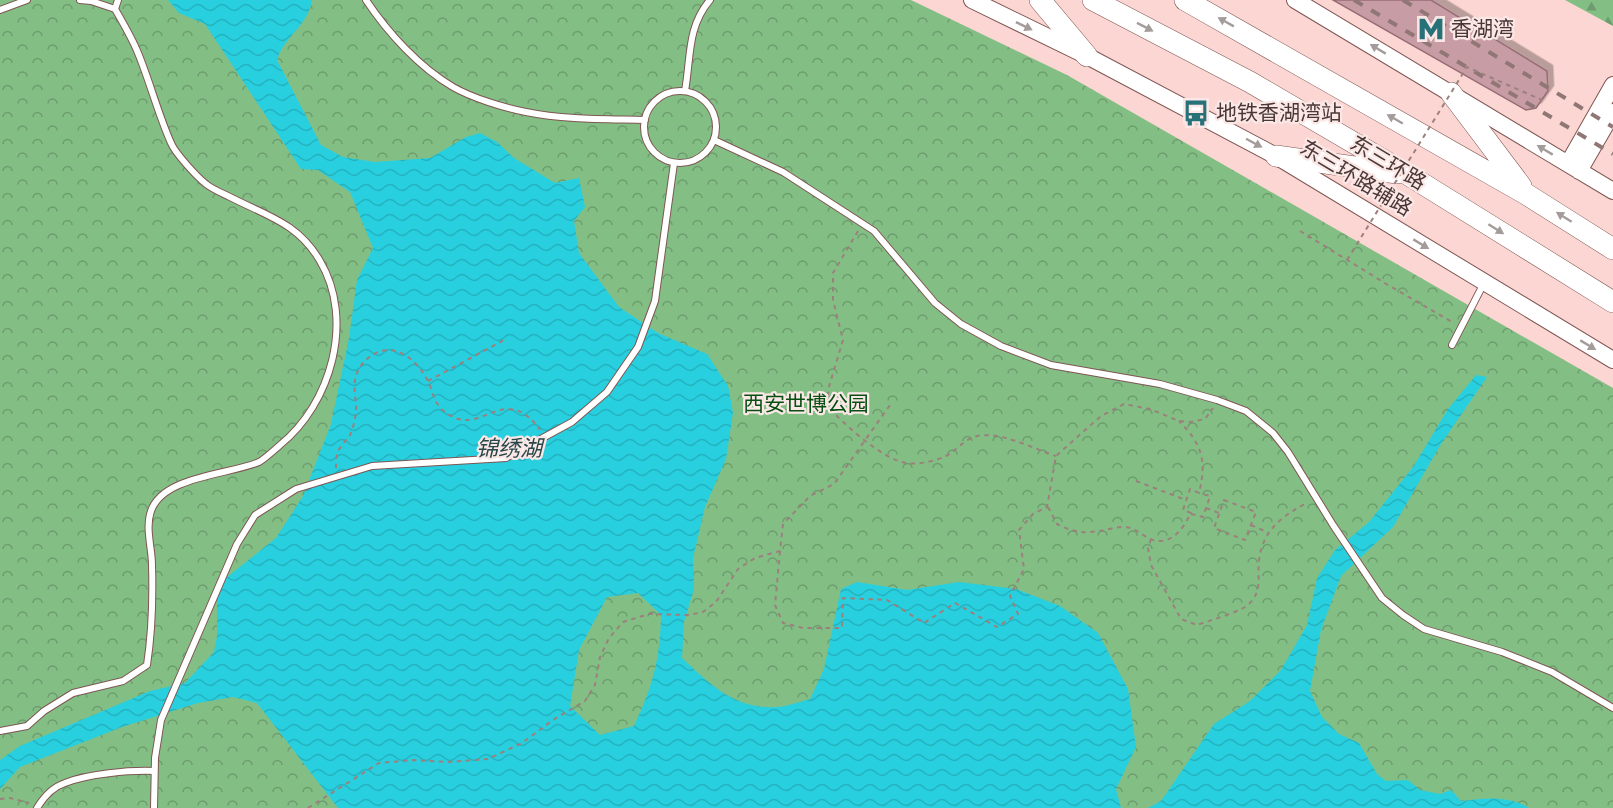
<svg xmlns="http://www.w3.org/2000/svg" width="1613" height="808" viewBox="0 0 1613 808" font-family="Jost,'Noto Sans SC',sans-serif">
<defs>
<pattern id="forest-firs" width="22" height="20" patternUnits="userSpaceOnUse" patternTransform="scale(1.5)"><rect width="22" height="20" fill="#83bf85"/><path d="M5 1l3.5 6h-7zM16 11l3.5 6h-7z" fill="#6d9c6e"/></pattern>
<pattern id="park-crowns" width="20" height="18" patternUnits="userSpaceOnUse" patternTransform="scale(1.5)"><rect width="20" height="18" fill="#83bf85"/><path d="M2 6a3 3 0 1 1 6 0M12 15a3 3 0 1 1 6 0" fill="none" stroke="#6d9c6e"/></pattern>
<pattern id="water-waves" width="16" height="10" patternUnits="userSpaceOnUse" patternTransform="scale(1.5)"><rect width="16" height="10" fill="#28cfdf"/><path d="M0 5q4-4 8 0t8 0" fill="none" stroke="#25b2c0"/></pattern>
<filter id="shadow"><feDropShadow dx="5.5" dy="-5.5" stdDeviation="0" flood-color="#0004"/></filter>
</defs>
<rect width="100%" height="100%" fill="#fcd6d2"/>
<!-- forest -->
<path fill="url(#forest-firs)" d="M1565,0H1613V26Z"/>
<!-- park -->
<path fill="url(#park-crowns)" d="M0,0H911L1067,75L1613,388V808H0Z"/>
<!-- water -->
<path fill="url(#water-waves)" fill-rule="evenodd" d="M168,0H312C308,26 285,35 277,60L321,145L343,157L375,162L430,158L466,137L480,133L497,142L514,158L555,183L579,178L585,207L574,221L579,253L619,307L658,333L707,354L728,386L733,413L726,459L705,507L693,558L694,589L684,622L682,658C711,685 735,710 778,707C788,706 799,702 810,699L824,669L841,589L857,582L907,590L959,582L1016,589L1060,606L1098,633L1128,689L1136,747L1116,789L1121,808H338L257,703L233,697L198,703L122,727L20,767L0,789V760L20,746L150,691L185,683L214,652L217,636V599L226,578L276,538L303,496L331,424L349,338L357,280L373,248L350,192L318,170L301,169L205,24L179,13ZM638,593L661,615C660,660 653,685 634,726L600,735L570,706L579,650L607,597Z
M1476,375L1487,377L1441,444L1393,527L1341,576L1321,630L1310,691L1322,717L1339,734L1359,743L1377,774L1386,781L1408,780L1420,790L1440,794L1451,790L1461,801C1485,798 1508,795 1529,808H1148L1161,801L1214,724L1250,701L1281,670L1307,625L1317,578L1335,550L1369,522L1413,467L1448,409Z"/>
<!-- building -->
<path fill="#c89ca5" stroke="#966c75" stroke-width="1.5" filter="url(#shadow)" d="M1333,0H1431L1547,71L1548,91L1536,108L1526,110Z"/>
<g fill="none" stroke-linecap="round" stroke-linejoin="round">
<!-- lane casing -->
<g stroke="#7e5653" stroke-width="8">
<path id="lane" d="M80,0L91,1L115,9
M366,0C388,33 419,67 453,87C472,98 505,108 526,112C565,120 606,119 645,120
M0,10L27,0
M644 127a36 36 0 1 1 72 0a36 36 0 1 1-72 0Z
M685,91C691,57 687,27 710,0
M714,140L783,172L874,231L935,303L961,324L1001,346L1051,365L1160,384L1217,400L1246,411L1273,433L1288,452L1333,525L1382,598L1403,615L1424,629L1502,652L1552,672L1613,708
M1452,345L1484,283
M0,731L27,726L44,711L73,693L123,681L147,665C152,632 153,598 152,565C152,548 145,528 151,511C163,476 228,475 259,462C266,458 273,451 280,445C331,404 355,320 320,261C298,223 267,216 230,197C222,193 212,189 206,184C197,177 175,153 171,143C158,114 150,82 138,53C132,38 123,23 115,9L118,0
M37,808C43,798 53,787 65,783C87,774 130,770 154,771
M154,808L155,758L161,720L237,544L255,515L296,489L372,466L506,458L572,422L607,392L638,347L655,301L674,163"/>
</g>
<!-- secondary casing -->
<g stroke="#7e5653" stroke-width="18">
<path id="secondary" d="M972,0L1087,56L1276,156L1613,360
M1295,0L1613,191
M1568,164L1613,85
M1579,171L1613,112"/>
</g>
<!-- highway casing -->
<g stroke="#7e5653" stroke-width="22">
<path id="highway" d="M1040,0L1087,56
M1093,0L1250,82L1407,174L1613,302
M1185,0L1526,194L1613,249
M1451,93L1521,186
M1276,156L1397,173"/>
</g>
<!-- path -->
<path stroke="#9c807d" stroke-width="2" stroke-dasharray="4.5 4.5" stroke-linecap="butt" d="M858,231L833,273V300L843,340L828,390V407C845,425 882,459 906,463C919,465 935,461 946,456C957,450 963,440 977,436C1001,431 1034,449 1056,456
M1300,231L1388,285L1452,322
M428,381L504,340
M336,468C336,464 336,458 337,454C339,447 346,441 350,435C353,429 355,419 356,413C357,402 353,390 355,380C357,367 368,355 381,351C402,346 419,364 428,381C432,389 433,399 439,406C441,410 449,415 453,417C484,432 506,383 540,430
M1136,481L1186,500
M1224,500L1256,512L1245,540L1214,528Z
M1048,507L1057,524C1070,531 1083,534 1098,531C1108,530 1120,525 1131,528C1141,532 1149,542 1161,541C1177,539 1184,526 1191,513L1183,510L1190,489L1199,493C1207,461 1202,444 1179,421
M1206,508L1219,513
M1191,514L1203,517L1210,496L1199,493
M1251,525L1269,533
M1151,539L1148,548L1151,565L1181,619L1197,625C1208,621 1243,611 1249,604C1263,590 1257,577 1259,560C1263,529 1283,516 1308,502
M780,551L775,605L783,623L803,628H842L843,598L887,600L924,623L955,603L997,627L1018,614L1010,596L1024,569L1019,530L1033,514L1047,507L1056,456L1101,416L1124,404L1150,409L1179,421L1190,422L1205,419L1213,408
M0,799L10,798L29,803
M308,808L379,763L414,760L448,762L488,759L522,743L553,720L585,701L595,685L600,657L609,638L623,622L649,614L689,615L703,612L716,602L738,569L755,558L780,551L783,524L810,496L834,484L890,405"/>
<!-- lane -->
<use href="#lane" stroke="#fff" stroke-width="6"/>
<!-- secondary -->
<use href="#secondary" stroke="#fff" stroke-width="16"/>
<!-- highway -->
<use href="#highway" stroke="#fff" stroke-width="21"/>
<!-- rail -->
<path stroke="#907674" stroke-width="4" stroke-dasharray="10 10" stroke-linecap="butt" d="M1354,0L1613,154
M1403,0L1613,127"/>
<!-- path-bridge -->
<path stroke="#9c807d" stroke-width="2" stroke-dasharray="4.5 4.5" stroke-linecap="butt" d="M1347,260L1467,67L1542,100"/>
</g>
<!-- one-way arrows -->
<defs><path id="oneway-solid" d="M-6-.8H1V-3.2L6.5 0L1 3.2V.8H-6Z" transform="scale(1.5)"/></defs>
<g fill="#a49c9a">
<use href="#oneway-solid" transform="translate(1226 22) rotate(-151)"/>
<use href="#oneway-solid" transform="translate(1024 26) rotate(26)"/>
<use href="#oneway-solid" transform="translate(1145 27) rotate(27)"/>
<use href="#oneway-solid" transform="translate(1378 49) rotate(-149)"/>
<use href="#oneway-solid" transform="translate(1395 119) rotate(-150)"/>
<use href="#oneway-solid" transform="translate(1254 143) rotate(28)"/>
<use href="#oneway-solid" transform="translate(1545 150) rotate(-149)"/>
<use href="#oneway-solid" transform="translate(1564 217) rotate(-148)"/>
<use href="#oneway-solid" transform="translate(1496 229) rotate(32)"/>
<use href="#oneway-solid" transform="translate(1421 244) rotate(31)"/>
<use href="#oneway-solid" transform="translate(1588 345) rotate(31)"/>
</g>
<!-- icons -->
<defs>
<g id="metro-bare" transform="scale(2.07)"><path d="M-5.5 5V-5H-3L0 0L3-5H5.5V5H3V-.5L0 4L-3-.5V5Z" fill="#277179" stroke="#fbe8e6" stroke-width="2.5" paint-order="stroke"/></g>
<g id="bus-bare" transform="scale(2.07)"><path d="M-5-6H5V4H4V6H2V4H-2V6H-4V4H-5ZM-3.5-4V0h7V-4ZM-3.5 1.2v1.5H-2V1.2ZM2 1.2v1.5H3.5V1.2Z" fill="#277179" stroke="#fbe8e6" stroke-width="2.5" paint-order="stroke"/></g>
</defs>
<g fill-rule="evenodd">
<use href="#metro-bare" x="1431" y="29"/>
<use href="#bus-bare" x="1196" y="113"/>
</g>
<g text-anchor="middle" stroke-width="4.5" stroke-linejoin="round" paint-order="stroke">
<!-- poi labels -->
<g font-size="21" fill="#4a3836" stroke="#fbe8e6" text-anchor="start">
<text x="1451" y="36">香湖湾</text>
<text x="1216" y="120">地铁香湖湾站</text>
</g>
<!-- street labels -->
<g font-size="21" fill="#4a3836" stroke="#fbe8e6">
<text transform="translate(1388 163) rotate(31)" y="7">东三环路</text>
<text transform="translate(1356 178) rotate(31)" y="7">东三环路辅路</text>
</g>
<!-- park labels -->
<g font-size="21" fill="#064f13" stroke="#fbe8e6">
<text x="806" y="411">西安世博公园</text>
</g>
<!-- water labels -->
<g font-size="22" font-style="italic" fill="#28474b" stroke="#fbe8e6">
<text x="509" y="456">锦绣湖</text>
</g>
</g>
</svg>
